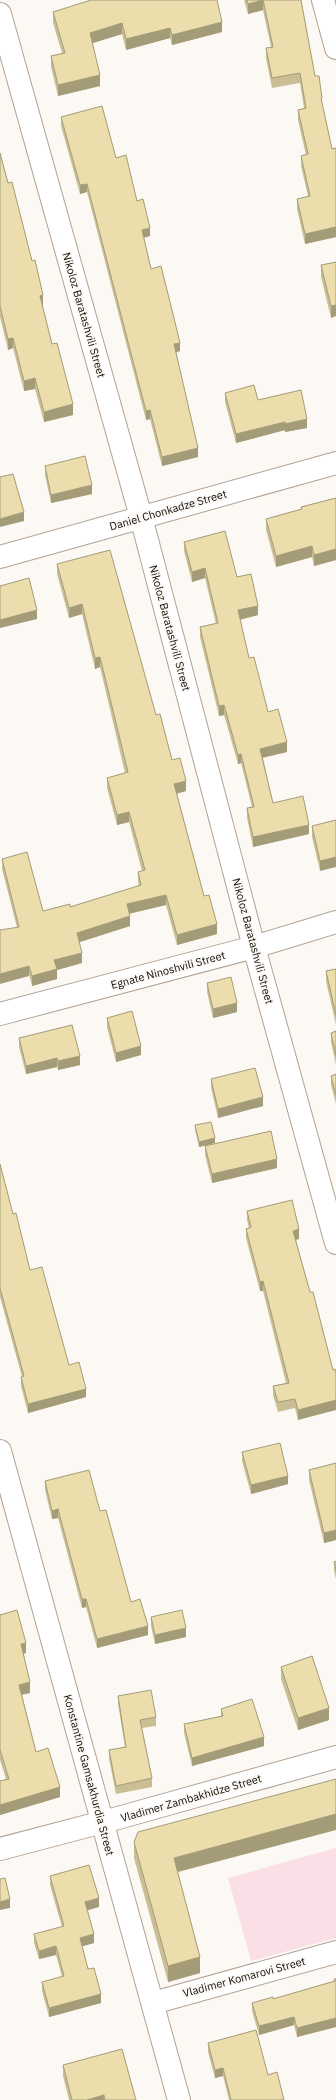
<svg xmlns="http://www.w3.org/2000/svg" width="336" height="2100" viewBox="0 0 336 2100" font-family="'IBM Plex Sans',sans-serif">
<rect width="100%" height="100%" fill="#fcf9f5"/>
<!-- green -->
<path fill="#fadfe7" d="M336,1848V1938L251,1961L228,1878Z"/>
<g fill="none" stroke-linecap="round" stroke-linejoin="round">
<!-- minor casing -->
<g stroke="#b2a193" stroke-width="24">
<path id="minor" d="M323,0L336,48
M0,14L141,517L254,947L336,1243
M0,557L336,463
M0,1014L254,947L336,922
M0,1451L179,2100
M0,1849L118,1818L336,1757
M153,2003L336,1952"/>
</g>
<!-- minor -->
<use href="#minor" stroke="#fff" stroke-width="22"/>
</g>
<!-- wall -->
<path fill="#cabf94" d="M244,0H301L315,76L322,98V107L332,149L336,148V237L305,244L297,209V199L308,196L301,166V156L306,155L298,120V110L304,108L300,83L272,88L266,58V48L271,47L263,10L248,14Z
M53,12L222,32L172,45L170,38L126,50L122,34L92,43L100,86L58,96L51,67V56L62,53L53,23Z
M61,117L116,158L137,201L150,236L144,238L151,269L180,351L176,352L198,457L162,466L150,419L146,420L87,192L80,194L61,126Z
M0,153L8,183L32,261L43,305H42L52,344L73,415L44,422L35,389L24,391L13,348L8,350L0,317Z
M336,262L331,318L321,277V265Z
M225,393L258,400L307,428L285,432V430L236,443L225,402Z
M45,466L92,494L51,503L45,475Z
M336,498V560L314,566L312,557L276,567L266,530V519L301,509V507Z
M184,542L237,577L258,615L240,620L249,658L268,712L287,752L263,758L273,803L309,834L253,847L247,818V808L252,807L241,763L238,764L224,715L219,716L200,637V627L216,624L205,578L192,582L184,551Z
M57,564L156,715L172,760L186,791L177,794L204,896L217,934L177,945L166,905L129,914L130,926L79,942L82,963L57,970V979L32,986L2,869V859L43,911L70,907L139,886L138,882V872L142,871L129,822L117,825L107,788V778L125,773L100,667L95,669L82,614L69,618L57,574Z
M336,820L320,871L312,837V826Z
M336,969V1025L326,981V971Z
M207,983L237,1012L213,1018L207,992Z
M107,1018L141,1055L116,1062L107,1027Z
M336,1031V1065L331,1042V1033Z
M19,1038L80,1065L58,1070L57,1067L26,1074L19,1047Z
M336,1074V1104L331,1085V1076Z
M211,1079L263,1106L218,1118L211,1088Z
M195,1125L215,1143L199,1147L195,1130Z
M205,1146L277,1168L212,1183L205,1155Z
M0,1164L13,1214L30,1270L69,1365L86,1397L28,1413L21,1386V1377H22L0,1297Z
M247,1211L299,1239L296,1240L310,1292L298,1420L295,1408L278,1412L273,1395V1386L286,1383L263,1291H260L246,1238V1229L249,1228L247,1220Z
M242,1452L288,1484L251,1494L242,1461Z
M336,1463V1540L324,1543L309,1480V1470Z
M45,1481L100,1511L131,1602L148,1635L97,1648L86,1607L82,1608L58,1518L52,1519L45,1490Z
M336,1561V1579L334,1571V1562Z
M0,1614L26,1653L23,1654L30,1693L22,1695L36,1752L60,1797L0,1815V1781L6,1779L0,1760Z
M151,1617L186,1637L155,1644L151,1626Z
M281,1667L329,1720L298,1730L281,1679Z
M118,1696L156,1717V1726L142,1728L152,1778V1787L116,1794L109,1759V1750L125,1747L118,1704Z
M221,1709L264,1746L192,1766L184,1733V1724L221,1716Z
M134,1842L178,1872L200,1973L168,1982L134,1858Z
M50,1876L99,1907L87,1910L94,1943L82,1946L88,1969L101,2003L49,2017L42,1991V1982L62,1977L56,1955L39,1959L34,1943V1934L62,1927L50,1885Z
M334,1979H336V2027L297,2037L294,2025L259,2035L252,2011V2003L273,1999L334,1981Z
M208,2043L268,2075L284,2100H229L223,2076L215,2078L208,2052Z
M63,2065L136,2100H69L63,2076Z"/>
<!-- shaded-wall -->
<path fill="#a49b78" d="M263,0V10L248,14V4Z
M222,22V32L172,45V35Z
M122,23V34L90,44V33Z
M170,28V38L126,50V39Z
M100,75V86L58,96V85Z
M87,184V192L80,194V185Z
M336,227V237L305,244V234Z
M150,228V236L142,238V230Z
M43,295V305L40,306V296Z
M336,305V316L331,318V306Z
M13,338V348L8,350V339Z
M180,343V351L174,353V344Z
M35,378V389L24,391V381Z
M73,404V415L44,422V412Z
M150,410V419L146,420V411Z
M307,419V428L285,432V424Z
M285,422V430L236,443V434Z
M198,448V457L162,466V457Z
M92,485V494L51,503V495Z
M24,512V521L0,527V519Z
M312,546V557L276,567V556Z
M336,549V560L314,566V555Z
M205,568V578L192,582V572Z
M82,604V614L69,618V608Z
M258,606V615L238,620V610Z
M37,610V619L0,628V620Z
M100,657V667L95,669V658Z
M224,705V715L219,716V706Z
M287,742V752L260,758V749Z
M241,754V763L238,764V755Z
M186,781V791L174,794V784Z
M129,812V822L117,825V815Z
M309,825V834L253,847V837Z
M336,857V867L320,871V861Z
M166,895V905L127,914V904Z
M130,916V926L77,943V933Z
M217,924V934L177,945V935Z
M82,953V963L57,970V979L32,986V976L54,960Z
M29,966V976L0,984V974Z
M237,1003V1012L213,1018V1009Z
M141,1046V1055L116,1062V1053Z
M80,1056V1065L58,1070V1061Z
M57,1058V1067L26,1074V1066Z
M263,1097V1106L218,1118V1109Z
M215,1138V1143L199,1147V1142Z
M277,1159V1168L212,1183V1174Z
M299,1229V1239L293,1240V1231Z
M263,1281V1291H260V1282Z
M86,1389V1397L28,1413V1404Z
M336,1400V1410L298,1420V1410Z
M288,1476V1484L251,1494V1485Z
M58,1509V1518L52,1519V1511Z
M336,1530V1540L324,1543V1533Z
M82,1599H86V1607L82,1608Z
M148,1626V1635L97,1648V1639Z
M186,1628V1637L155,1644V1635Z
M26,1643V1653L21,1654V1644Z
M30,1682V1693L19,1695V1685Z
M329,1708V1720L298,1730V1718Z
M264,1737V1746L192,1766V1758Z
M60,1787V1797L0,1815V1805Z
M336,1814V1830L174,1873V1858Z
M99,1898V1907L85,1911V1902Z
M10,1899V1908L0,1910V1902Z
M94,1934V1943L80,1947V1938Z
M56,1946V1955L39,1959V1951Z
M200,1957V1973L168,1982V1966Z
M101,1994V2003L49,2017V2008Z
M294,2017V2025L259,2035V2026Z
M336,2018V2027L297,2037V2028Z
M223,2068V2076L215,2078V2070Z
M104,2095V2100H87Z"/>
<!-- building -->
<path fill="#ebdeac" stroke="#a49b78" d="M91,0H217L222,22L172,35L170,28L126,39L122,23L90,33L100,75L58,85L51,56L65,53L53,12Z
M247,0H263L248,4Z
M263,0H301L315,76H319L322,98H321L332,149L336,148V227L305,234L297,199L310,196L301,156L308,154L298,110L306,108L300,73L272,78L266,48L273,47Z
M102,106L116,158L126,155L137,201L143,199L150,228L142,230L151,269L161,266L173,314L180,343L174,344L198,448L162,457L150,410L146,411L87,184L80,185L61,117Z
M0,153L8,183L12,182L32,261L35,260L43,295L40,296L52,344L57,343L73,404L44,412L35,378L24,381L13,338L8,339L0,306Z
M336,262V305L331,306L321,265Z
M254,385L258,400L301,390L307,419L285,424V422L236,434L225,393Z
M85,456L92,485L51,495L45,466Z
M13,474L24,512L0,519V477Z
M336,498V549L314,555L312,546L276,556L266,519L302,509L301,507Z
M225,531L237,577L251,574L258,606L238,610L249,658L254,657L268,712L278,709L287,742L260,749L273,803L303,796L309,825L253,837L247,808L254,807L241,754L238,755L224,705L219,706L200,627L218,623L205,568L192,572L184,542Z
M110,550L156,715L160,714L172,760L180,758L186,781L174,784L204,896L209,895L217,924L177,935L166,895L127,904L130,916L77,933L82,953L54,960L57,969L32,976L29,966L0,974V930L19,927L2,859L27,852L43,911L70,904V907L141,885L138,872L145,870L129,812L117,815L107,778L128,772L100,657L95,658L82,604L69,608L57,564Z
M29,578L37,610L0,620V586Z
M336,820V857L320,861L312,826Z
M336,969V1015L326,971Z
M231,977L237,1003L213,1009L207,983Z
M132,1011L141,1046L116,1053L107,1018Z
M72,1025L80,1056L58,1061L57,1058L26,1066L19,1038Z
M336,1031V1055L331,1033Z
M255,1068L263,1097L218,1109L211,1079Z
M336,1074V1095L331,1076Z
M211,1122L215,1138L199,1142L195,1125Z
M271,1131L277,1159L212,1174L205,1146Z
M0,1164L13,1214L16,1213L30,1270L42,1267L69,1365L79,1362L86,1389L28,1404L21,1377L24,1376L0,1288Z
M292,1200L299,1229L293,1231L310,1292H313L333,1370L335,1369L336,1373V1400L298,1410L295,1399L278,1402L273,1386L289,1383L263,1281L260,1282L246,1229L251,1227L247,1211Z
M280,1443L288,1476L251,1485L242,1452Z
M336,1463V1530L324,1533L309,1470Z
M89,1470L100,1511L106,1510L131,1602L140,1599L148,1626L97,1639L86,1599H82L58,1509L52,1511L45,1481Z
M336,1561V1570L334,1562Z
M17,1610L26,1643L21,1644L30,1682L19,1685L36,1752L48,1748L60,1787L0,1805V1781L9,1779L0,1750V1614V1615Z
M182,1610L186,1628L155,1635L151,1617Z
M312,1656L329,1708L298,1718L281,1667Z
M151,1690L156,1717L140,1720L152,1778L116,1786L109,1750L126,1747L118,1696Z
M252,1699L264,1737L192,1758L184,1724L223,1716L221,1709Z
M336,1779V1814L174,1858L200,1957L168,1966L134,1842L138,1832Z
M89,1865L99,1898L85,1902L94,1934L80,1938L88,1969L94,1968L101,1994L49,2008L42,1982L64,1976L56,1946L39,1951L34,1934L64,1926L50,1876Z
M5,1878L10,1899L0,1902V1879Z
M334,1979H336V2018L297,2028L294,2017L259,2026L252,2003L273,1997V1999L335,1981Z
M256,2030L268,2075L277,2072L284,2100H231L223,2068L215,2070L208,2043Z
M122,2049L136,2100H105L104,2095L87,2100H72L63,2065Z"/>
<g text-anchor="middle" stroke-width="3.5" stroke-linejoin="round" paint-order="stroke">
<!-- street labels -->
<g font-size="11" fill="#130d08" stroke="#fcf9f5">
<text transform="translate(84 315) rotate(74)" y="4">Nikoloz Baratashvili Street</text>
<text transform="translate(168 510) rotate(-16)" y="4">Daniel Chonkadze Street</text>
<text transform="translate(170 628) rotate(75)" y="4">Nikoloz Baratashvili Street</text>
<text transform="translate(253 941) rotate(75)" y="4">Nikoloz Baratashvili Street</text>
<text transform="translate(168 970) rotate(-15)" y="4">Egnate Ninoshvili Street</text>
<text transform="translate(89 1775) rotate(75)" y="4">Konstantine Gamsakhurdia Street</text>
<text transform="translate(191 1798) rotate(-16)" y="4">Vladimer Zambakhidze Street</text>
<text transform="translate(244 1977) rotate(-15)" y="4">Vladimer Komarovi Street</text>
</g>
</g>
</svg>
